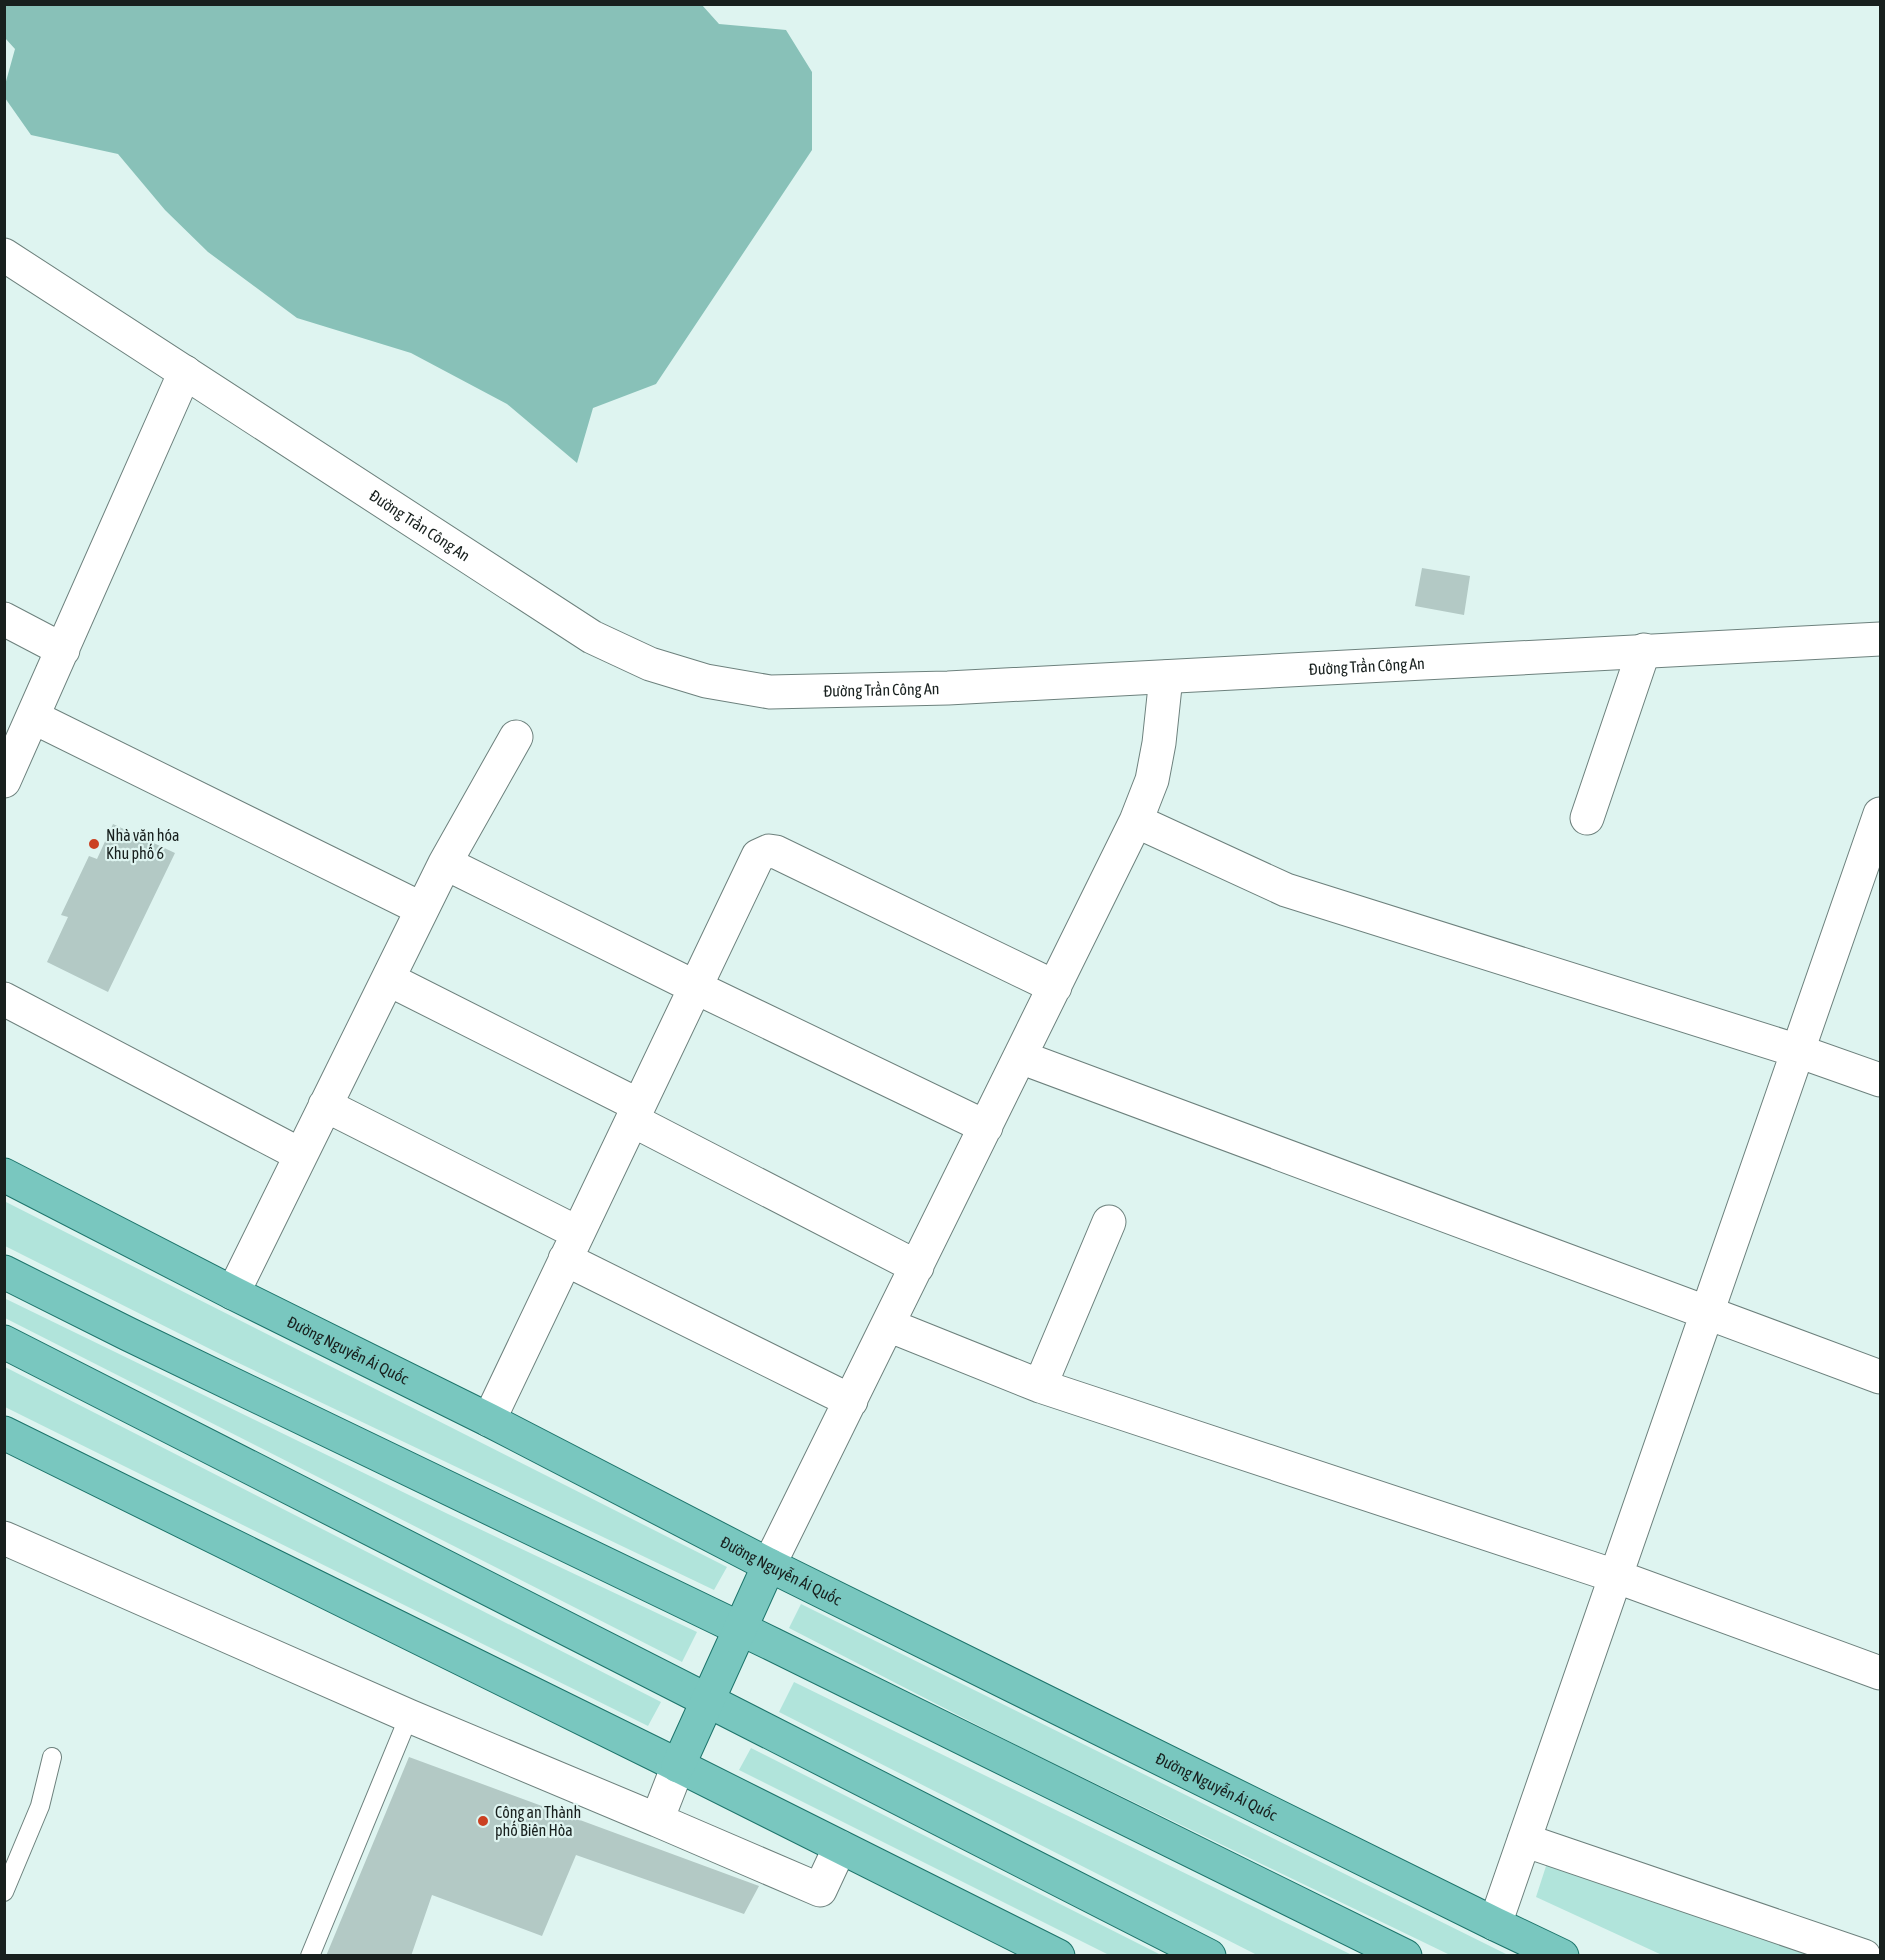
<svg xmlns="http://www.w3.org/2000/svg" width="1885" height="1960" viewBox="0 0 1885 1960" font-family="'Asap Condensed',sans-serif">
<rect width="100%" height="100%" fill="#def4f0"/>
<!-- green -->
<path fill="#b1e4db" d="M4,1201L727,1567L714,1590L228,1358L5,1246Z
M4,1298L448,1514L697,1632L682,1662L5,1318Z
M5,1367L661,1702L648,1726L5,1407Z
M801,1604L1508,1955H1450L1022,1748L789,1628Z
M794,1682L1352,1955H1257L779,1712Z
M751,1748L1161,1955H1109L739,1770Z
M1548,1860L1819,1955H1662L1536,1897Z"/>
<!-- water -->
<path fill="#88c1b8" d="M4,5H702L719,24L786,30L812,72V150L656,384L593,408L577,463L507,404L411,353L297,318L208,252L165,210L118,154L31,135L5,98V85L15,49L5,38Z"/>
<!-- building -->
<path fill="#b3c9c5" d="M1422,568L1470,576L1464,615L1415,606Z
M113,824L175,853L108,992L47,962L68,917L61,915L89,856L97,859Z
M409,1757L759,1886L744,1914L576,1855L542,1936L432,1895L411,1956H326Z"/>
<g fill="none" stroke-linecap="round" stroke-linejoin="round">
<!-- service casing -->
<g stroke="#6d817d" stroke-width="20">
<path id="service" d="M4,1892L40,1806L52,1757
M310,1956L409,1716"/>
</g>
<!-- minor casing -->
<g stroke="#6d817d" stroke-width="35">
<path id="minor" d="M4,619L63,650
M33,717L422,909
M4,781L185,372
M1587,818L1644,650
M1136,821L1286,890L1798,1051L1880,1080
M445,863L695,987L986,1127
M388,979L638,1105
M4,999L301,1155
M1020,1057L1880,1377
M325,1105L578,1233
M632,1120L917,1267
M565,1259L851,1401
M233,1293L445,863L516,737
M888,1325L1040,1386L1615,1576L1880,1673
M1040,1386L1109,1222
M489,1420L758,856L769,851L776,852L1055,987
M4,1538L409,1716L657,1820L678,1766
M769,1565L1136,821L1152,780L1159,743L1166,677
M657,1820L820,1890L840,1847
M1524,1840L1864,1956
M1495,1924L1880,814"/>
</g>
<!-- tertiary casing -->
<g stroke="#6d817d" stroke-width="35">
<g id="tertiary">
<path id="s1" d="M4,255L592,637L650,664L706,681L770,692L948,688L1880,639"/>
</g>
</g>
<!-- primary casing -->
<g stroke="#1d746b" stroke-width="35">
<g id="primary">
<path id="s2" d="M4,1175L233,1293L489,1420L769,1565L1495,1924L1562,1956"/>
<path d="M4,1272L128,1334L772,1644L1405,1956"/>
<path d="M4,1342L1209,1956"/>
<path d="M4,1433L659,1756L1058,1956"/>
<path d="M678,1766L769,1565"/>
</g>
</g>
<!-- service -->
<use href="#service" stroke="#fff" stroke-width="18"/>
<!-- minor -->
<use href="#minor" stroke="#fff" stroke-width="33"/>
<!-- tertiary -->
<use href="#tertiary" stroke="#fff" stroke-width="33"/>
<!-- primary -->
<use href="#primary" stroke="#79c7bf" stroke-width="33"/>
</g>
<!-- markers -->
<g fill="#cb4122" stroke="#def4f0" stroke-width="2">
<circle cx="94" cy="844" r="6"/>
<circle cx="483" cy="1821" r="6"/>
</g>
<g text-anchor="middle" stroke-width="4.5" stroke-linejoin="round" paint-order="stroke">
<!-- street labels -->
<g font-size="16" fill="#18201e" stroke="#def4f0">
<text dy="6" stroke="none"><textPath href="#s1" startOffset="496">Đường Trần Công An</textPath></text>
<text dy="6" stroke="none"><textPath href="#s1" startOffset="1486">Đường Trần Công An</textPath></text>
<text dy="6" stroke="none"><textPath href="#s1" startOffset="1000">Đường Trần Công An</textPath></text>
<text dy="6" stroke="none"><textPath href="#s2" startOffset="386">Đường Nguyễn Ái Quốc</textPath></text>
<text dy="6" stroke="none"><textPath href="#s2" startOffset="872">Đường Nguyễn Ái Quốc</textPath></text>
<text dy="6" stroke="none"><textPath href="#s2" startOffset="1358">Đường Nguyễn Ái Quốc</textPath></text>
</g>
<!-- poi labels -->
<g font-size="16" fill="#18201e" stroke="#def4f0" text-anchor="start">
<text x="106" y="841">Nhà văn hóa<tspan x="106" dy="18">Khu phố 6</tspan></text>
<text x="495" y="1818">Công an Thành<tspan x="495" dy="18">phố Biên Hòa</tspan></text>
</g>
</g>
<!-- border -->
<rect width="1885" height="1960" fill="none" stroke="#18201e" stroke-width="12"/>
</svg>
